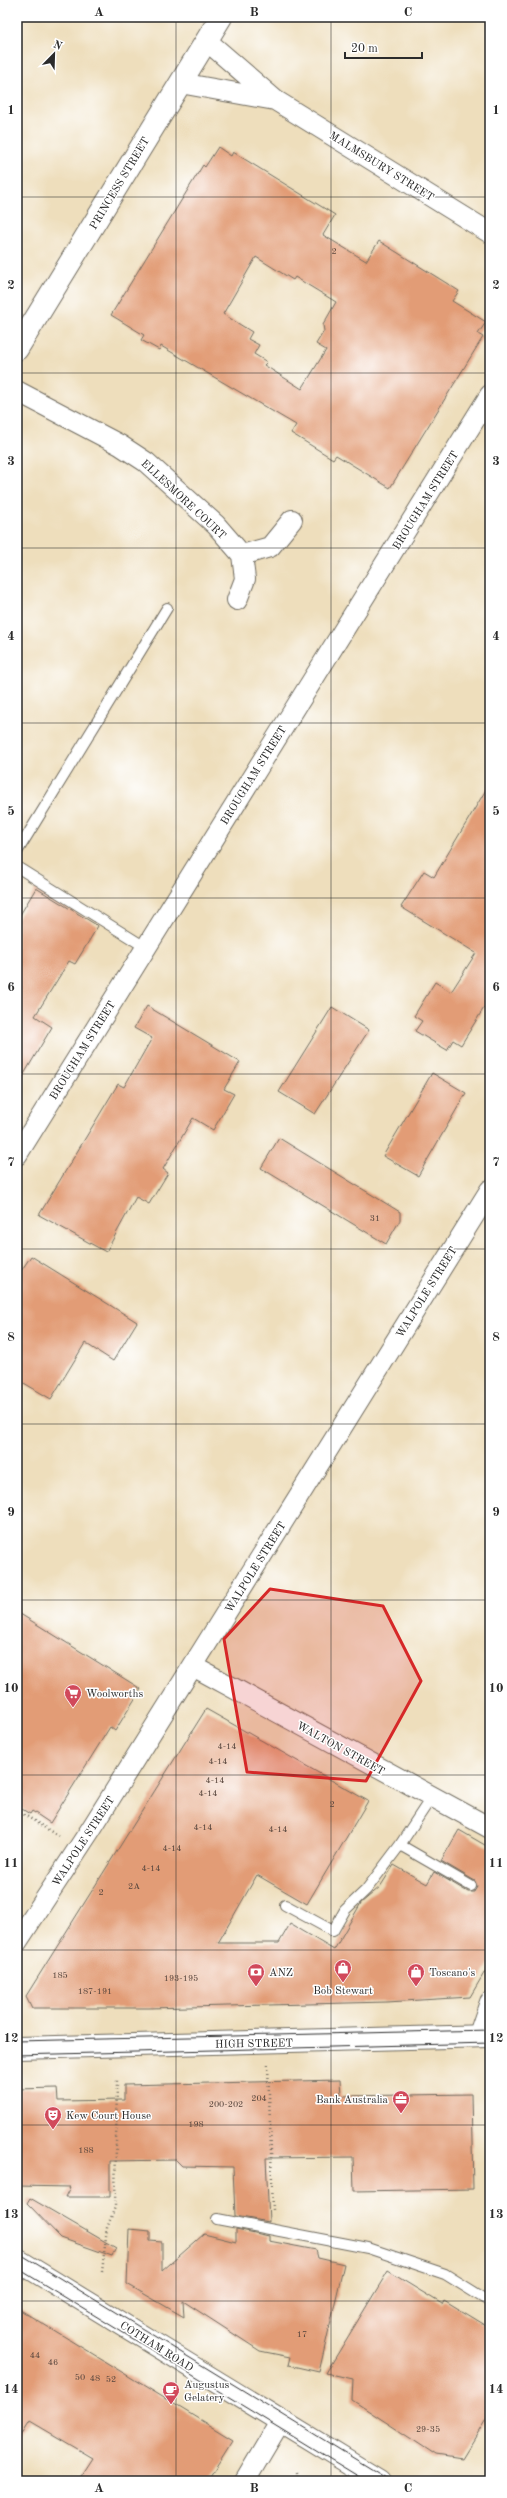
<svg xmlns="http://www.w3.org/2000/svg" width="507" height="2498" viewBox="0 0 507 2498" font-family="'Old Standard TT',serif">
<rect width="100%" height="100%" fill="#fff"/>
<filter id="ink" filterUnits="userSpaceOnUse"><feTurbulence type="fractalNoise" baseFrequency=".025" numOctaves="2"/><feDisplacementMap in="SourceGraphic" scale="8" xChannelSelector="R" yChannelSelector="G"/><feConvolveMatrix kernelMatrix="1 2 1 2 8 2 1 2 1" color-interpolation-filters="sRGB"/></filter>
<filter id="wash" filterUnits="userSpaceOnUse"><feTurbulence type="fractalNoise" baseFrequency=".012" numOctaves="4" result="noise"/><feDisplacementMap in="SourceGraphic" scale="16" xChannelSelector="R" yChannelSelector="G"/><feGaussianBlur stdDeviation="0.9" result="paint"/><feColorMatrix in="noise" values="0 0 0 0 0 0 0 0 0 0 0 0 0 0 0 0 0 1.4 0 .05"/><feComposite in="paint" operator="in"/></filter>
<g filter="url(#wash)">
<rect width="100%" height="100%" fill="#eedebc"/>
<g id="blocks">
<!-- building -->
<path fill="#e29c76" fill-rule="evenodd" d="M218,147L231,156L233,152L335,215L323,235L366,261L379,241L459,291L452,301L486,322L478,334L483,337L390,488L336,455L333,459L291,433L296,425L161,346L159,350L141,340L144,335L111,315L203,165L205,167ZM256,257L293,280L295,277L336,302L323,325L324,331L316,344L326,350L302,389L264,365L267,362L254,354L259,345L248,339L252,332L223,314Z
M490,783V998L461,1045L453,1040L447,1050L415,1031L422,1021L414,1016L435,982L451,992L476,953L401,907L424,871L434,877Z
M36,888L98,926L75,964L69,961L35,1016L52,1027L17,1086V920Z
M147,1006L240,1062L224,1089L234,1094L213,1130L193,1118L163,1169L168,1173L149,1204L136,1197L106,1252L39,1215L118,1084L124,1087L152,1038L134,1028Z
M332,1007L369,1030L315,1114L279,1092Z
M432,1073L466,1093L418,1176L383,1156Z
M279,1138L400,1212V1220L386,1244L261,1168Z
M31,1256L137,1322L113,1361L85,1343L51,1399L17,1379V1277Z
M17,1612L141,1689L115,1731L110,1727L50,1823L32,1811L30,1814L17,1806Z
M206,1709L368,1801L307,1904L257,1875L218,1943H279L290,1924L334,1950L361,1903L380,1887L394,1865L427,1884L434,1872L468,1892H474L477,1886L475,1881L441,1861L459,1830L490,1848V1963L470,1997L387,2002L149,2008H32L26,1996Z
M340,2080L341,2096L471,2094L473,2189L354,2191L353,2157L266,2158L269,2222L235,2216L233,2167L182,2166L176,2160L110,2161V2197H65L70,2187L17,2186V2089L57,2088L58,2101L124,2100V2085Z
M30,2198L116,2248L112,2256L61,2238L27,2203Z
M129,2229L150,2231V2241L162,2242V2271L204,2234L236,2242V2229L269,2236V2241L316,2250L318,2258L344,2264L319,2372L288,2365L290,2357L260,2351L183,2301L184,2317L127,2284Z
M388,2271L442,2304L444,2300L490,2328V2413L462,2459L436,2455L352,2400L353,2379L326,2373Z
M17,2308L233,2440L207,2481H78L93,2458L30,2421L17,2442Z"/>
</g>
</g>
<g filter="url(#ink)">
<use href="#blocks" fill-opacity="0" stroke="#6f6a5e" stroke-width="1"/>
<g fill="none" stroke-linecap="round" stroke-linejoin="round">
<!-- service casing -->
<g stroke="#6f6a5e" stroke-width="12">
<path id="service" d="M17,852L167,608
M17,867L145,947
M400,1845L471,1886
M285,1905L333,1931L345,1910L366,1890L400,1845L431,1798
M217,2219L368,2248L445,2274L490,2302"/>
</g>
<!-- minor casing -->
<g stroke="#6f6a5e" stroke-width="22">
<path id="minor" d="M207,41L275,100L490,233
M180,83L275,100
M17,391L120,445L146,462L216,525L242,555L245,579L237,600
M242,555L270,547L292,520
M17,1155L490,395
M193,1666L490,1828
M17,1942L91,1829L490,1190
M478,2037L490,2002
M245,2481L280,2422"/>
</g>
<!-- primary casing -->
<g stroke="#6f6a5e" stroke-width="24">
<path id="primary" d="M17,349L221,17
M17,2048L490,2036
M17,2260L379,2481"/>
</g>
<!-- path -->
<path stroke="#6f6a5e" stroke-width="2.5" stroke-dasharray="1 3" stroke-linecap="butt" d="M17,1810L58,1836
M268,2065L273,2210
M102,2272L107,2228L115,2207L117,2080
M297,2472L298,2481"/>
<!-- service -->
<use href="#service" stroke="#fff" stroke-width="10"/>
<!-- minor -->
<use href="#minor" stroke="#fff" stroke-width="20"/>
<!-- primary -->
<use href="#primary" stroke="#fff" stroke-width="22"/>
<!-- tram -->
<path stroke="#2b2b2b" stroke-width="1" d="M17,2041L490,2030
M17,2055L490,2043
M17,2252L391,2481
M17,2268L366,2481"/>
</g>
</g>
<!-- marked area -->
<path fill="#d62828" fill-opacity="0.2" stroke="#d62828" stroke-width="3" stroke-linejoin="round" d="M270,1589L383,1606L421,1681L366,1781L247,1772L224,1639Z"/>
<!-- grid -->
<path fill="none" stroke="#2b2b2b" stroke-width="1" stroke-opacity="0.55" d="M176,17V2481M331,17V2481M17,197H490M17,373H490M17,548H490M17,723H490M17,898H490M17,1074H490M17,1249H490M17,1424H490M17,1600H490M17,1775H490M17,1950H490M17,2125H490M17,2301H490"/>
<!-- icons -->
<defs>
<g id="supermarket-pin" transform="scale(0.9)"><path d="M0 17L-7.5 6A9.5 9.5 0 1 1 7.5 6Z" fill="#d1495b" stroke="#fff"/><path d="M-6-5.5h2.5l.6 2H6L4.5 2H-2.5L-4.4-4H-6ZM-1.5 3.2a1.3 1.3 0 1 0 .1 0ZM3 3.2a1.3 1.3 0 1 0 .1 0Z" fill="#fff"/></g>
<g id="shop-pin" transform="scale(0.9)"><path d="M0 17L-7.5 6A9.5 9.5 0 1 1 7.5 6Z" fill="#d1495b" stroke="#fff"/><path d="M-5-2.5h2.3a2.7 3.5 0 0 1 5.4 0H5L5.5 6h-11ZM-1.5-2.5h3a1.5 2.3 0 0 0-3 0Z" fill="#fff"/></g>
<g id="bank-pin" transform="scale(0.9)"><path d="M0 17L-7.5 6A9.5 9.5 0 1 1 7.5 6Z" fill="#d1495b" stroke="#fff"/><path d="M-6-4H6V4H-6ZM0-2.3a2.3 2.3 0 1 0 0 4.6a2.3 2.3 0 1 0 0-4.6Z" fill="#fff"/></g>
<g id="office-pin" transform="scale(0.9)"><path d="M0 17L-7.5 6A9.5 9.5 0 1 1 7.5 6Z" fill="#d1495b" stroke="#fff"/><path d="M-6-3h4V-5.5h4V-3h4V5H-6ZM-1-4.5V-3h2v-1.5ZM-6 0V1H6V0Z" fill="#fff"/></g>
<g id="theatre-pin" transform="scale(0.9)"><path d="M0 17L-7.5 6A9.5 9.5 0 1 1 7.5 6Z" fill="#d1495b" stroke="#fff"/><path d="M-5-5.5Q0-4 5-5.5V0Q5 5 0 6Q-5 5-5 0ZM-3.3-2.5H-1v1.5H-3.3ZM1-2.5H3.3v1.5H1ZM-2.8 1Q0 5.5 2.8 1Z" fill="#fff"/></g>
<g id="cafe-pin" transform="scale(0.9)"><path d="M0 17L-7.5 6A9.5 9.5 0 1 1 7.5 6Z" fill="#d1495b" stroke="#fff"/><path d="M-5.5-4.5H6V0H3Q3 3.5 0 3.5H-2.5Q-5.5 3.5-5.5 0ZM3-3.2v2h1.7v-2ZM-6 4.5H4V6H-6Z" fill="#fff"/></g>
</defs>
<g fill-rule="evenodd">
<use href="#supermarket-pin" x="73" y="1693"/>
<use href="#shop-pin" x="343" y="1968"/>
<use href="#bank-pin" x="256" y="1972"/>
<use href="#shop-pin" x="416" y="1972"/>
<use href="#office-pin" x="401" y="2099"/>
<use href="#theatre-pin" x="53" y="2115"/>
<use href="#cafe-pin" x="171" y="2390"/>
</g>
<g text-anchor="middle" stroke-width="3" stroke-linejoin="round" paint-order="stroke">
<!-- number labels -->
<g font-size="9" fill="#59473e">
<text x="334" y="254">2</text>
<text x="375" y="1221">31</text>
<text x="227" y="1749">4-14</text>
<text x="218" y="1764">4-14</text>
<text x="215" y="1783">4-14</text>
<text x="208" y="1796">4-14</text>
<text x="332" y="1807">2</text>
<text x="203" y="1830">4-14</text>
<text x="278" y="1832">4-14</text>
<text x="172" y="1851">4-14</text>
<text x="151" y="1871">4-14</text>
<text x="134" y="1889">2A</text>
<text x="101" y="1895">2</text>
<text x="60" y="1978">185</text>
<text x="181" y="1981">193-195</text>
<text x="95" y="1994">187-191</text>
<text x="259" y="2101">204</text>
<text x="226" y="2107">200-202</text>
<text x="196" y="2127">198</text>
<text x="86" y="2153">188</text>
<text x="302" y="2337">17</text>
<text x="35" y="2358">44</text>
<text x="53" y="2365">46</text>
<text x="80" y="2380">50</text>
<text x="95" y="2381">48</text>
<text x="111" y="2382">52</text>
<text x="428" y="2432">29-35</text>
</g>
<!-- street labels -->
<g font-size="11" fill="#2b2b2b" stroke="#fff">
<text transform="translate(382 166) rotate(32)" y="4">MALMSBURY STREET</text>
<text transform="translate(119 183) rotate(-59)" y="4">PRINCESS STREET</text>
<text transform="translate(184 499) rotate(43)" y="4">ELLESMORE COURT</text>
<text transform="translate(425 500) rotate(-58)" y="4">BROUGHAM STREET</text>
<text transform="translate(253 775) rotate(-58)" y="4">BROUGHAM STREET</text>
<text transform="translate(82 1050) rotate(-58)" y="4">BROUGHAM STREET</text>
<text transform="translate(426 1292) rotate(-58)" y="4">WALPOLE STREET</text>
<text transform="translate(255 1567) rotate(-58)" y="4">WALPOLE STREET</text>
<text transform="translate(341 1748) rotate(29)" y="4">WALTON STREET</text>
<text transform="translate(83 1841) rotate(-57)" y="4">WALPOLE STREET</text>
<text transform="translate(254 2043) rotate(-1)" y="4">HIGH STREET</text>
<text transform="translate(157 2346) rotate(32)" y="4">COTHAM ROAD</text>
</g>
<!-- poi labels -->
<g font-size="11" fill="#2b2b2b" stroke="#fff" text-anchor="start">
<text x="86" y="1697">Woolworths</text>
<text x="269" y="1976">ANZ</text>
<text x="429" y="1976">Toscano's</text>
<text x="343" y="1994" text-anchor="middle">Bob Stewart</text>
<text x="388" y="2103" text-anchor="end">Bank Australia</text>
<text x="66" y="2119">Kew Court House</text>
<text x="184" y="2388">Augustus<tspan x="184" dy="13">Gelatery</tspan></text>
</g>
</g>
<!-- margin -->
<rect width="507" height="2498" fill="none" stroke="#fff" stroke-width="44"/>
<!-- north arrow -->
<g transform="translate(54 54) rotate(23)" stroke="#ffffff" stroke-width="3" paint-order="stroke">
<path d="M0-3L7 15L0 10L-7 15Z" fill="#2b2b2b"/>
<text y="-6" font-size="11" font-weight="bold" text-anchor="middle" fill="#2b2b2b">N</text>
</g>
<!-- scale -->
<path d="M345 52v6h77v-6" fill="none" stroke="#2b2b2b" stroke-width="2"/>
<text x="351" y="52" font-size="12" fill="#2b2b2b" stroke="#ffffff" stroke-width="3" paint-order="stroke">20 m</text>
<rect x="22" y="22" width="463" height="2454" fill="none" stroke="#2b2b2b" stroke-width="1.5"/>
<g font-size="13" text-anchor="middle" font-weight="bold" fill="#2b2b2b">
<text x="99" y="16">A</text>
<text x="254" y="16">B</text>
<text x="408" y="16">C</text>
<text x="11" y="114">1</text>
<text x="496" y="114">1</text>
<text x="11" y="289">2</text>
<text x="496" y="289">2</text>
<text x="11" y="465">3</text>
<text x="496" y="465">3</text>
<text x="11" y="640">4</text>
<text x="496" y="640">4</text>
<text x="11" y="815">5</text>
<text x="496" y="815">5</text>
<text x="11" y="991">6</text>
<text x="496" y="991">6</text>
<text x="11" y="1166">7</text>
<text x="496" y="1166">7</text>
<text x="11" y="1341">8</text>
<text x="496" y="1341">8</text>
<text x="11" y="1516">9</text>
<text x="496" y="1516">9</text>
<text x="11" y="1692">10</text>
<text x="496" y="1692">10</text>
<text x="11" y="1867">11</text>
<text x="496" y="1867">11</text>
<text x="11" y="2042">12</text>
<text x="496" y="2042">12</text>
<text x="11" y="2218">13</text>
<text x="496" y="2218">13</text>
<text x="11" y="2393">14</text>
<text x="496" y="2393">14</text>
<text x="99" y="2492">A</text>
<text x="254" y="2492">B</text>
<text x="408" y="2492">C</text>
</g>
</svg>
